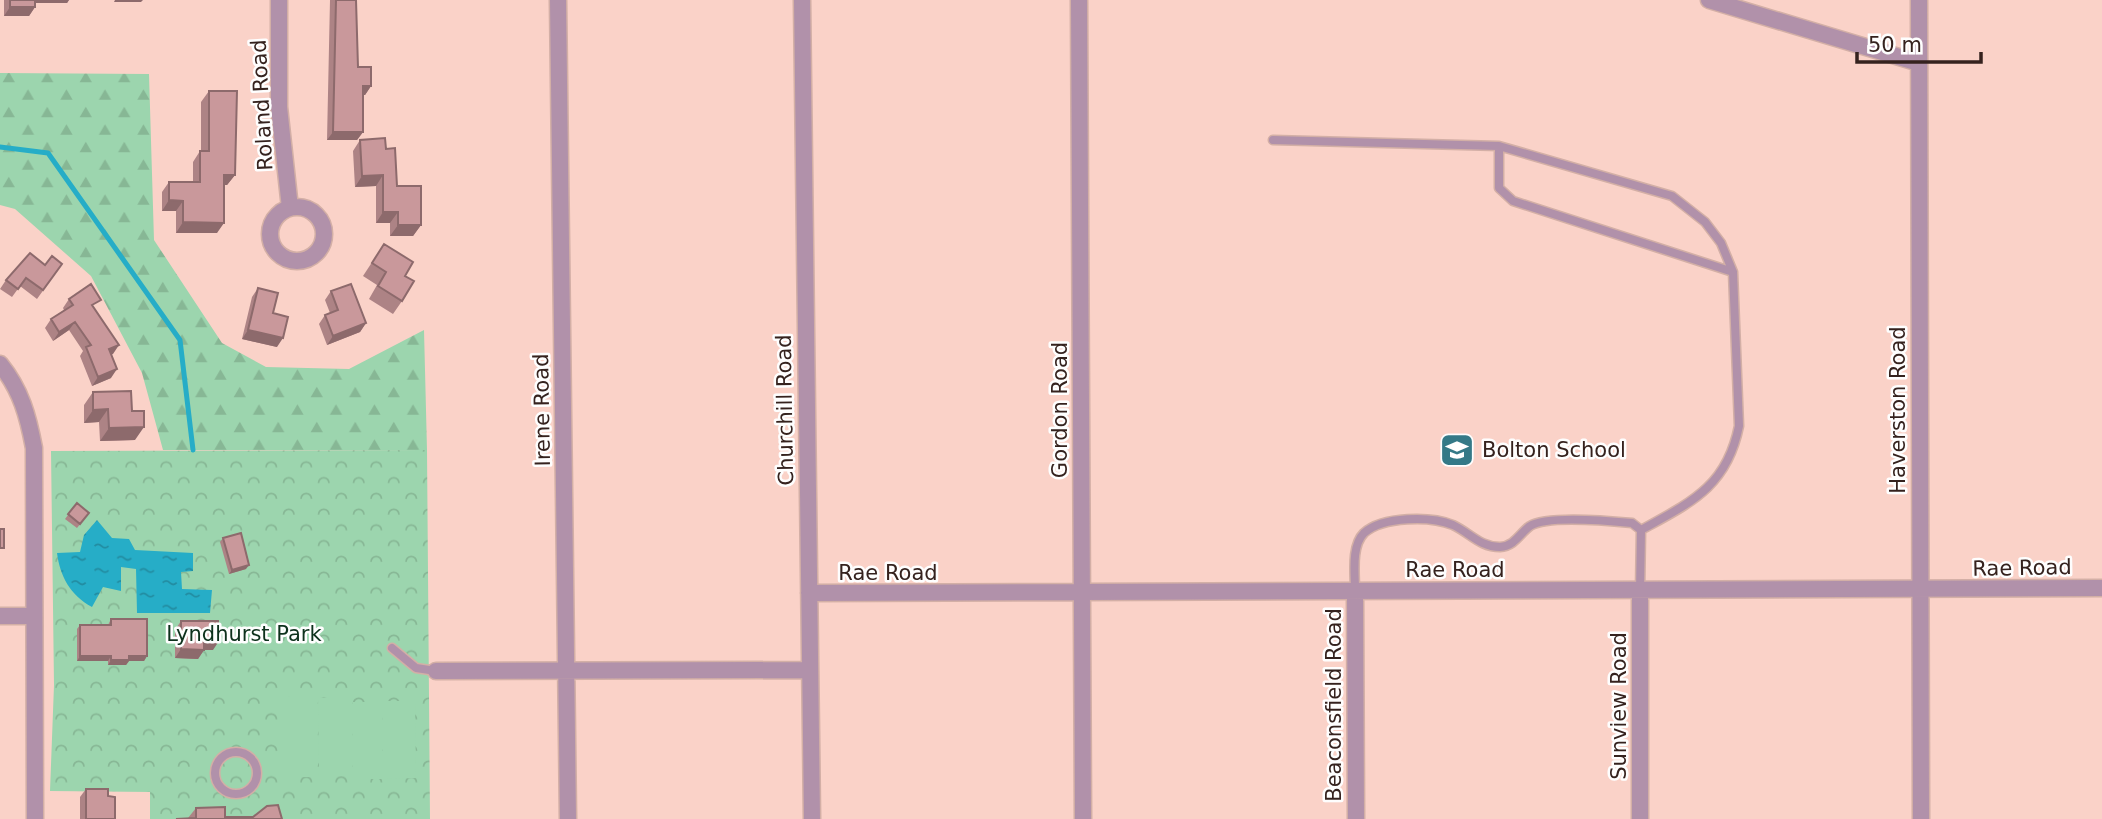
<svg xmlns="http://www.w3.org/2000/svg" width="2102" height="819" viewBox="0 0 2102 819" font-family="'DejaVu Sans',sans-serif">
<defs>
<pattern id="forest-firs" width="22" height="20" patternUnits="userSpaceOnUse" patternTransform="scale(1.75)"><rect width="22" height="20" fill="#9cd5ae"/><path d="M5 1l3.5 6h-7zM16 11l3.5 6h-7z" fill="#87b795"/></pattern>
<pattern id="park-crowns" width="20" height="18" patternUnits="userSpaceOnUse" patternTransform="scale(1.75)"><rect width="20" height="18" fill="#9cd5ae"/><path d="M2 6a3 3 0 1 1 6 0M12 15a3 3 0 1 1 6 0" fill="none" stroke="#87b795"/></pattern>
<pattern id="water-ripples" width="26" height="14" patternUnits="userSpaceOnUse" patternTransform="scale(1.75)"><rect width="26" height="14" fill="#26adc7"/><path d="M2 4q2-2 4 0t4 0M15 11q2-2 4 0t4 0" fill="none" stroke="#228ca1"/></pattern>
</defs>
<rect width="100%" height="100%" fill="#fad2c8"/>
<!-- forest -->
<path fill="url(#forest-firs)" d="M0,73L149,74L154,240L222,343L266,367L349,369L424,330L427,450H163L142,373L91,276L15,209L0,205Z"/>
<!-- park -->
<path fill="url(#park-crowns)" d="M427,450L430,819H150V792L50,791L54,685L51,451Z"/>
<!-- pitch -->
<path fill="#9cd5ae" d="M279,697H316V777H279Z
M318,698H348V776H319Z
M386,701H415L416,778L386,779Z
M353,702H382V779H353Z"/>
<!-- water -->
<path fill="url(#water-ripples)" d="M97,520L112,538L129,539L135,550L193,553V571L181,572L182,589L212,590L210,613H137L136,569L121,567V591L103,587L92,607C70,595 60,576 57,553L80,552L84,535Z"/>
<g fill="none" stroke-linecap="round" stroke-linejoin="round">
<!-- stream -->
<path stroke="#26adc7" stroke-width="5" d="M0,147L48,153L180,340L193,450"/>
<!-- service casing -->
<g stroke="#d3afa6" stroke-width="11">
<path id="service" d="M1273,140L1499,146L1672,196L1705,222L1721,243L1733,272L1739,426C1727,486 1692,502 1641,530
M1499,146V188L1513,201L1733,272
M1355,590C1355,574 1351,546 1364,533C1383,516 1431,516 1453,525C1470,533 1480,547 1500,547C1515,546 1520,533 1530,526C1547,515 1611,521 1632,523L1641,530L1640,592
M392,648L416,668L436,671
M215 773a21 21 0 1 1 42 0a21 21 0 1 1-42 0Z"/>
</g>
<!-- minor casing -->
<g stroke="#d3afa6" stroke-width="19">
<path id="minor" d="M279,0V107L290,208
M558,0L568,819
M802,0L812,819
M1079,0L1083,819
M1709,0L1919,63
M1919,0L1921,819
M270 234a27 27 0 1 1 54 0a27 27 0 1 1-54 0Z
M0,364C21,390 28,416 34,448L35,819
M1355,590L1356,819
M1640,592V819
M809,593C1240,593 1671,593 2102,588
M0,616H34
M436,671L810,670"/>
</g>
<!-- service -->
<use href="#service" stroke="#b191aa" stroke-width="8"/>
<!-- minor -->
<use href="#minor" stroke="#b191aa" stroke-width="16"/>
</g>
<!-- wall -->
<path fill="#ad8385" d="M4,0H69L67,3H35V7L29,16H4Z
M330,0H356L358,67L371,86L365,95H363V132L357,140H327Z
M209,91L235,175L227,185H224L217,233H176V211H162V192L169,182H193V162L200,151H201V102Z
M360,140L386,149L397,186L421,225L413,236H390V223H376V186L355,187L353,151Z
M384,244L405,276L402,301L393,314L369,299L377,285L363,276Z
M62,264L37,299L20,286L12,297L0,289L6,280L45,265Z
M258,288L273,313L277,347L242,339L252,297Z
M331,291L366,323L360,332L327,345L319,324L325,315L330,313L325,300Z
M69,299L94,309L113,354H111V378L92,386L80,356L83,351L69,330L53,341L45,328L51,319L64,310L63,308Z
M93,392L132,411L135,440L100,441L99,422L84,423V405Z
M77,503L89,513L77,528L65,519Z
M223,538L246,569L229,574L220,542Z
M111,619L147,656L144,661H129L126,665H108V661H77V629L80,625H108Z
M181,621L213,650H204L198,659L175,658V630Z
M86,789L108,796L115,819H80V797Z
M196,808L225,817L188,818Z"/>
<!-- shaded-wall -->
<path fill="#8d6a6c" d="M31,0H69L67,3H29Z
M115,0H143L141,2H114Z
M10,7H35L29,16H4Z
M363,86H371L365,95H357Z
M333,132H363L357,140H327Z
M224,175H235L227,185H217Z
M383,175L376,186L355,187L362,176Z
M169,200L183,201L176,211H162Z
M383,212H398L390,223H376Z
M183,222L224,223L217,233H176Z
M398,225H421L413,236H390Z
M75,322L69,330L53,341L59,332Z
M366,323L360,332L327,345L333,336Z
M248,330L283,338L277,347L242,339Z
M119,345L113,354L103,358L109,349Z
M117,369L111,378L92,386L98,377Z
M108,409L99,422L84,423L93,410Z
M144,427L135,440L100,441L109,428Z
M249,565L246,569L229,574L232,570Z
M204,641H219L213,650H203H204L198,659L175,658L181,649Z
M80,656H111L108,661H77Z
M129,656H147L144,661H129L126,665H108L111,660Z"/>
<!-- building -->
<path fill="#c9989b" stroke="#8d6a6c" stroke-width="2" d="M10,0H35V7H10Z
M336,0H356L358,67H371V86H363V132H333Z
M209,91H237L235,175H224V223L183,222V201L169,200V182H200V151H209Z
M385,138L386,149L395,148L397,186H421V225H398V212H383V175L362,176L360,140Z
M384,244L413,262L405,276L414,281L402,301L378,286L386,272L372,263Z
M30,253L45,265L52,256L62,264L43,290L26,278L18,289L6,280Z
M91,284L101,300L92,305L119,345L109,349L117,369L98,377L86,347L91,345L75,322L59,332L51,319L73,305L69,299Z
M351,284L366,323L333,336L325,315L338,310L331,291Z
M258,288L278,293L273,313L288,317L283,338L248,330Z
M131,391L132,411H144V427L109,428L108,409L93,410V392Z
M77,503L89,513L80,524L68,514Z
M0,529H4V548H0Z
M241,533L249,565L232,570L223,538Z
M111,619H147V656H129V660H111V656H80V625H111Z
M181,621H218L219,641H204V650L181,649Z
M86,789H108V796L115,797V819H86Z
M278,805L282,819H176L196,818V808L225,807V817H253L267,806Z"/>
<!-- icons -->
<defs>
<g id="school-square" transform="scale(1.75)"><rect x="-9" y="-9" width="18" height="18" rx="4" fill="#347987" stroke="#fefefe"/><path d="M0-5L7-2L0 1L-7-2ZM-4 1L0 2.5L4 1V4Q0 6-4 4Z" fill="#fff"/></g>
</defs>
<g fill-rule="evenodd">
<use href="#school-square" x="1457" y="450"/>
</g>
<g text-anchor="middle" stroke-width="5" stroke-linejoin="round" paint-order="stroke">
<!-- street labels -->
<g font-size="21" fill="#35221e" stroke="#fefefe">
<text transform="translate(262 105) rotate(-93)" y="7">Roland Road</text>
<text transform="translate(542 410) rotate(-91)" y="7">Irene Road</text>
<text transform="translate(785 410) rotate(-91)" y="7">Churchill Road</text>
<text transform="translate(1060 410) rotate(-90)" y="7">Gordon Road</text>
<text transform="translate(1898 410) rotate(-90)" y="7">Haverston Road</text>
<text transform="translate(2022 568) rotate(-1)" y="7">Rae Road</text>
<text x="1455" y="577">Rae Road</text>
<text x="888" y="580">Rae Road</text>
<text transform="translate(1334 705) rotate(-90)" y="7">Beaconsfield Road</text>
<text transform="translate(1619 706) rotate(-90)" y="7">Sunview Road</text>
</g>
<!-- poi labels -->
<g font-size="21" fill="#35221e" stroke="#fefefe" text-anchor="start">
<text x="1482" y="457">Bolton School</text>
</g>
<!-- park labels -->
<g font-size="21" fill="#0d311c" stroke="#fefefe">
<text x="244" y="641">Lyndhurst Park</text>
</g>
</g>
<!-- scale -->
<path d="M1857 52v10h124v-10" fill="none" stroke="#35221e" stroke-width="3.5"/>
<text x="1868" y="52" font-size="21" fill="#35221e" stroke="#fefefe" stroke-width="5" paint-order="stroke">50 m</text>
</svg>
